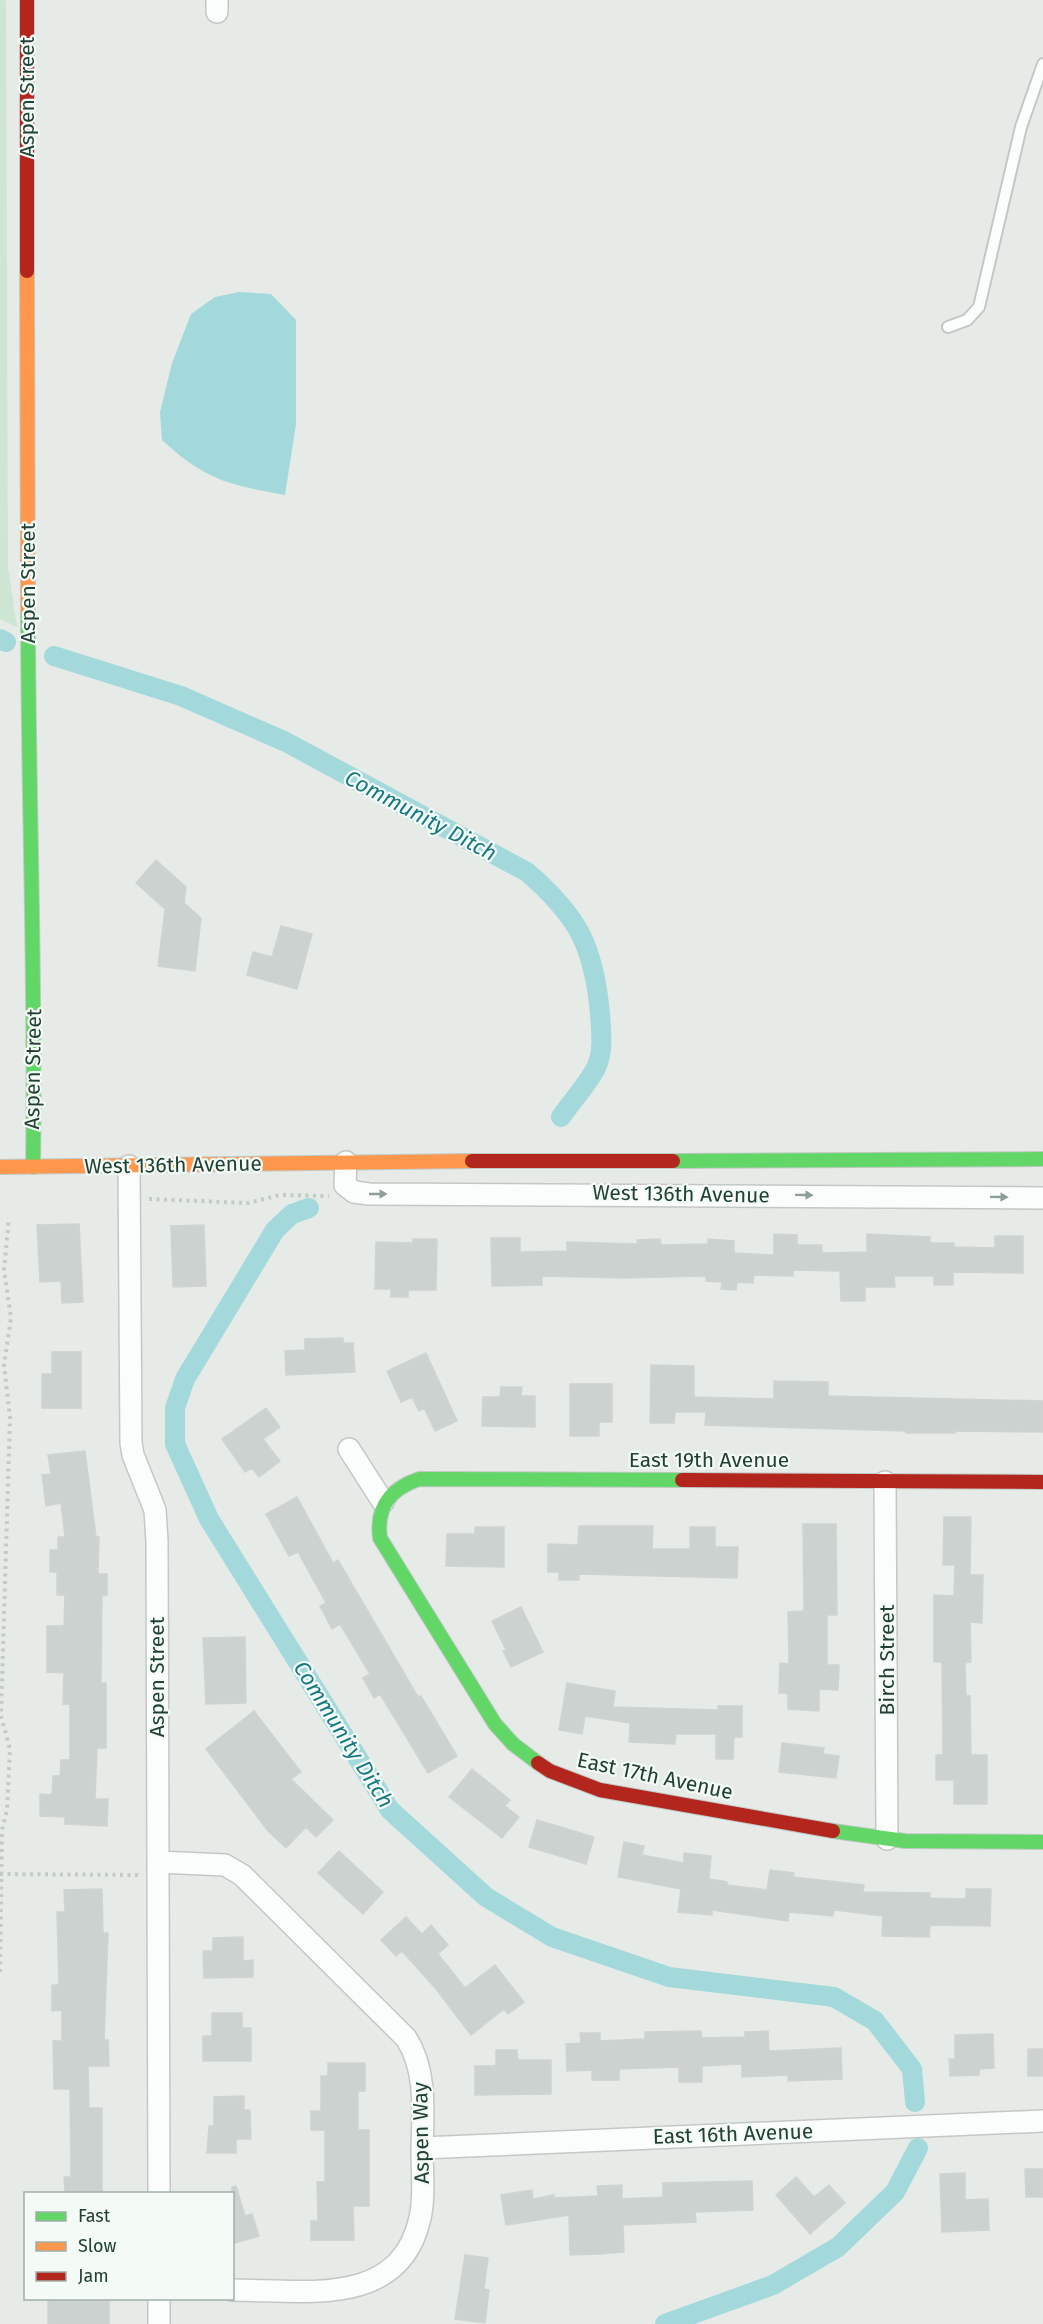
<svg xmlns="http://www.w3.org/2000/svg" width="1043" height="2324" viewBox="0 0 1043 2324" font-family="'Fira Sans',sans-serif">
<rect width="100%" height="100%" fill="#e6ebe8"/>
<!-- green -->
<path fill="#cee5d3" d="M0,0H6L8,568L17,627L0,619Z"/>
<!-- water -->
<path fill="#a4d9db" d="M239,292L271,294L296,320V424L285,495C229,485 205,480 162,440L160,412L172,363L191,314L215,297Z"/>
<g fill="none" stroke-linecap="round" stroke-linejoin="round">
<!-- canal -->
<path stroke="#a4d9db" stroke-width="20" d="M0,639L6,642
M54,656L181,696L286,742L527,872C578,916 594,946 600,1014C601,1032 604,1051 596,1068C587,1085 572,1101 561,1117
M309,1208L292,1214L275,1230L185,1379L175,1408V1444L209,1519L390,1810L486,1897L552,1937L669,1977L834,1997L875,2021L912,2069L915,2102
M665,2324L773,2285L838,2247L895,2192L918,2148"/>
</g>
<!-- building -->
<path fill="#ccd2d0" stroke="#ced4d1" stroke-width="1.5" d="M156,860L186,887L184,903L201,918L195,971L158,966L165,909L136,883Z
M281,926L312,934L297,989L247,975L253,952L272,957Z
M79,1224L83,1302L62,1303L61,1281L40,1282L37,1225Z
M204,1225L206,1286L173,1287L171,1226Z
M774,1234L797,1235V1245H822V1253L867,1252V1234L930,1237V1243H954V1247L995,1248V1236H1023V1273L953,1272V1285H934V1276H894L895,1287H865V1301H841L840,1271L793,1270V1276L754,1275L753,1283L737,1282L736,1290L721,1289L722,1282L706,1281V1276L623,1278L542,1276V1285L492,1286L491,1238H520V1252L567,1251V1242L638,1244L637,1240L660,1239L661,1245L708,1244V1239L734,1241V1253L774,1255Z
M413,1239H437L436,1290H408V1297H391V1289H375L376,1242L413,1243Z
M343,1338V1343H353L355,1372L286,1375L285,1351L305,1350V1339Z
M52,1352H81V1408H42V1374H52Z
M426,1353L457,1421L435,1431L424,1408L419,1411L412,1397L401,1402L387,1371Z
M651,1365L694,1366V1397L774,1399V1381L828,1382V1396L1043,1401V1432L955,1431V1433H906V1431L705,1425L706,1412H675L674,1423H650Z
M570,1384H612V1422H599V1436H570Z
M501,1387H522L521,1396H535V1427L482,1426L483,1397H500Z
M266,1408L280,1427L263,1439L280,1461L259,1477L252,1468L245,1472L222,1439Z
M85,1451L96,1537H99L98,1574H107V1595H102L101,1683H106V1748H97L95,1799H108L107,1826L65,1824V1817L40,1816V1794L52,1795L53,1776H60L61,1760H70V1704H63L64,1673L47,1672V1626H64L65,1595H57V1572H50V1550H58V1537H65L61,1503L46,1506L42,1475L51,1474L48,1455Z
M297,1497L333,1563L338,1560L418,1697L421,1696L457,1756L428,1773L380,1694L374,1698L363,1678L370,1674L340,1624L332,1629L320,1606L326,1603L298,1552L289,1556L266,1514Z
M944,1517H971L970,1575H983L982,1623L970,1622L971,1662L965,1663L966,1696H970L971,1755H987V1804H954V1780H936V1755H943L942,1662H934V1595L954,1596L955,1565H943Z
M803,1524H836L837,1615H827V1665H839L838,1690L819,1689V1711L788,1709V1693H779L780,1663L789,1664L788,1612L804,1611Z
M579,1526H653L652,1549H690V1527H715V1547H738L737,1578L579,1574V1580H559V1572H548V1544L578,1545Z
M475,1527H504V1567L446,1566L447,1534H475Z
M521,1607L543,1652L511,1667L503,1651L506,1650L492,1621Z
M245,1637L246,1703L206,1704L203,1638Z
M567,1683L615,1691L613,1707L718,1710V1706H742V1737H734L733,1759H716V1734H676L675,1744L629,1742L630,1723L585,1716L582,1734L559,1730Z
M254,1711L301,1772L291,1779L333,1820L316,1837L306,1827L286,1848L268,1831L206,1749Z
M782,1743L824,1748L823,1754L839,1756L836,1778L779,1772Z
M472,1769L510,1800L505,1806L519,1817L502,1838L449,1797Z
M537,1820L594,1837L586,1864L529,1847Z
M624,1842L644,1846L642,1855L684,1863V1853L711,1856L709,1879L727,1882V1885L767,1890L770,1870L794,1873L793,1877L864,1885L863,1892L930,1893V1898L966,1899V1889H991L990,1926L930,1925L929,1937L882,1936L883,1916L834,1910L833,1916L789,1912L788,1921L712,1910V1915L678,1912L681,1889L618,1877Z
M339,1851L383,1892L363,1914L318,1873Z
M102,1889L103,1933H108L104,2040H108L109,2066H88L89,2108H102V2193H65L64,2177H71L70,2089H54L53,2041H62V2010L52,2011V1985H59L57,1912H65L64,1890Z
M406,1917L422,1934L431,1925L448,1945L438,1954L465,1988L495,1965L524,2002L508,2014L504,2009L471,2035L436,1989L402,1951L396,1956L381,1940Z
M243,1937V1961L253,1960V1977L204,1978L203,1951H213V1938Z
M212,2013H242V2028H251V2061H203V2036H212Z
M701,2031L702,2038L745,2037V2032L768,2031L769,2051L841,2048L842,2079L788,2081V2075L742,2077V2064L702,2066V2082H679V2067L619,2069V2080H592V2070L567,2071L566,2044L581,2043L580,2033H600V2041L645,2039V2032Z
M993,2034L994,2068L979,2069V2075L950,2076L949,2059H955V2035Z
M1028,2049H1043V2076H1028Z
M496,2050H517L518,2060H551V2094L475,2095V2066H496Z
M328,2063H365V2091H358V2130H369V2206H353L354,2240H311V2221H318L317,2182H325V2152L329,2150L325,2151V2130H311V2111H321V2076H328Z
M244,2096V2110H250L251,2139H236V2153H207L209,2126H214V2097Z
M1025,2169H1043V2197H1026Z
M965,2173V2200L988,2199L989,2230L942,2232L940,2174Z
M796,2177L814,2197L829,2185L845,2203L810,2234L776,2195Z
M752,2181L753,2210L695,2212L696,2222L623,2225L624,2252L599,2254L570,2255L569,2215L506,2225L501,2195L532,2190L533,2199L554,2195V2198L598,2196L597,2186L622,2185V2199L663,2197V2183Z
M236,2186L245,2216L252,2214L259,2236L232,2244V2187Z
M465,2255L488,2258L484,2289L489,2290L485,2323L455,2319Z
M48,2298H109V2324H48Z"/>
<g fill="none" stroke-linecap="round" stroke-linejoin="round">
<!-- lane casing -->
<g stroke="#c3c8c5" stroke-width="14">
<path id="lane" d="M948,327L967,320L979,307L1021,127L1043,64"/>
</g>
<!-- street casing -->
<g stroke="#c3c8c5" stroke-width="24">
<path id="street" d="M217,12V0
M346,1162L345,1185L354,1192L369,1194L1043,1198
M129,1166L131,1443L133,1455L155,1510L157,1541L159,2194
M349,1449L383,1502
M885,1482L887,1839
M158,1862L225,1865L242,1875L406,2038C427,2070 423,2112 422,2149C422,2171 425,2196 420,2218C400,2309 304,2290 232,2290
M422,2148L1043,2121
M159,2298V2324"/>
</g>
<!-- fast casing -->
<g stroke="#c1c9c5" stroke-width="16">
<path id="fast" d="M28,610C28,795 36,981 33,1167
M673,1161L1043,1159
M538,1763L513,1744L495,1724L380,1538C376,1507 390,1489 419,1479L682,1480
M833,1831L905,1841L1043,1842"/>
</g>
<!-- slow casing -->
<g stroke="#c1c9c5" stroke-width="16">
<path id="slow" d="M27,271L28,610
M0,1167L472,1161"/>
</g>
<!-- jam casing -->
<g stroke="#c1c9c5" stroke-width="16">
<path id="jam" d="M27,0V271
M472,1161H673
M682,1480L1043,1482
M538,1763L550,1771L600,1790L833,1831"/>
</g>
<!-- path -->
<path stroke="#c2cbc6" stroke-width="4" stroke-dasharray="3 4.5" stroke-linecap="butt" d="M149,1199L248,1203L280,1195L329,1196
M0,1874L140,1875
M0,1972L2,1830L7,1810L10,1749L1,1716L10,1417L4,1365L11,1318L4,1270L9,1218"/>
<!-- lane -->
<use href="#lane" stroke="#fbfcfc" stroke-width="10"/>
<!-- street -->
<use href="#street" stroke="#fbfcfc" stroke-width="21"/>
<!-- fast -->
<use href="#fast" stroke="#63d668" stroke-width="14"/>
<!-- slow -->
<use href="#slow" stroke="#ff974d" stroke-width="14"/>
<!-- jam -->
<use href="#jam" stroke="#b3261e" stroke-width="14"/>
</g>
<!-- one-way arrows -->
<defs><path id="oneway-solid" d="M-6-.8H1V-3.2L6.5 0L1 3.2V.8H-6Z" transform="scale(1.5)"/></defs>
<g fill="#8e9e98">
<use href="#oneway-solid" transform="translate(378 1194)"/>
<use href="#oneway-solid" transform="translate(804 1195) rotate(1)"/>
<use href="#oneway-solid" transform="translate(999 1197) rotate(1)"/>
</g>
<g text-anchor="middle" stroke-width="4.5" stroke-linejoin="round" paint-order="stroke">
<!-- street labels -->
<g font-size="21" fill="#214135" stroke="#f4faf6">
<text transform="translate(27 97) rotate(-90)" y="7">Aspen Street</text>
<text transform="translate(28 583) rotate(-90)" y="7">Aspen Street</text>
<text transform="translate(33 1069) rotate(-89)" y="7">Aspen Street</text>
<text transform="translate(173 1165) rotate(-1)" y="7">West 136th Avenue</text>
<text transform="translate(681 1194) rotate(1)" y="7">West 136th Avenue</text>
<text x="709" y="1467">East 19th Avenue</text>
<text transform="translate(887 1660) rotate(-90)" y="7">Birch Street</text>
<text transform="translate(157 1677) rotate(-90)" y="7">Aspen Street</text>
<text transform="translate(655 1776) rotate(12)" y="7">East 17th Avenue</text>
<text transform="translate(421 2133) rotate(-91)" y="7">Aspen Way</text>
<text transform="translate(733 2134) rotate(-2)" y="7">East 16th Avenue</text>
</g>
<!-- water labels -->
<g font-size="22" font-style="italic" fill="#167981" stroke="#f4faf6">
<text transform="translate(421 815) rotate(28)" y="8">Community Ditch</text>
<text transform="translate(344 1734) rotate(58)" y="8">Community Ditch</text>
</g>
</g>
<!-- legend -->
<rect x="24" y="2192" width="210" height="108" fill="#f4faf6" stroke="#a0b0a9" stroke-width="1.5"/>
<rect x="36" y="2212" width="30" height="9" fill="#63d668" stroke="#a0b0a9" stroke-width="1.5"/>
<text x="78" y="2222" font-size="18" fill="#214135">Fast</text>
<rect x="36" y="2242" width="30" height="9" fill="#ff974d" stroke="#a0b0a9" stroke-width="1.5"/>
<text x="78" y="2252" font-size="18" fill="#214135">Slow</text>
<rect x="36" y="2272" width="30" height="9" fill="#b3261e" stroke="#a0b0a9" stroke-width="1.5"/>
<text x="78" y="2282" font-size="18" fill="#214135">Jam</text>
</svg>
